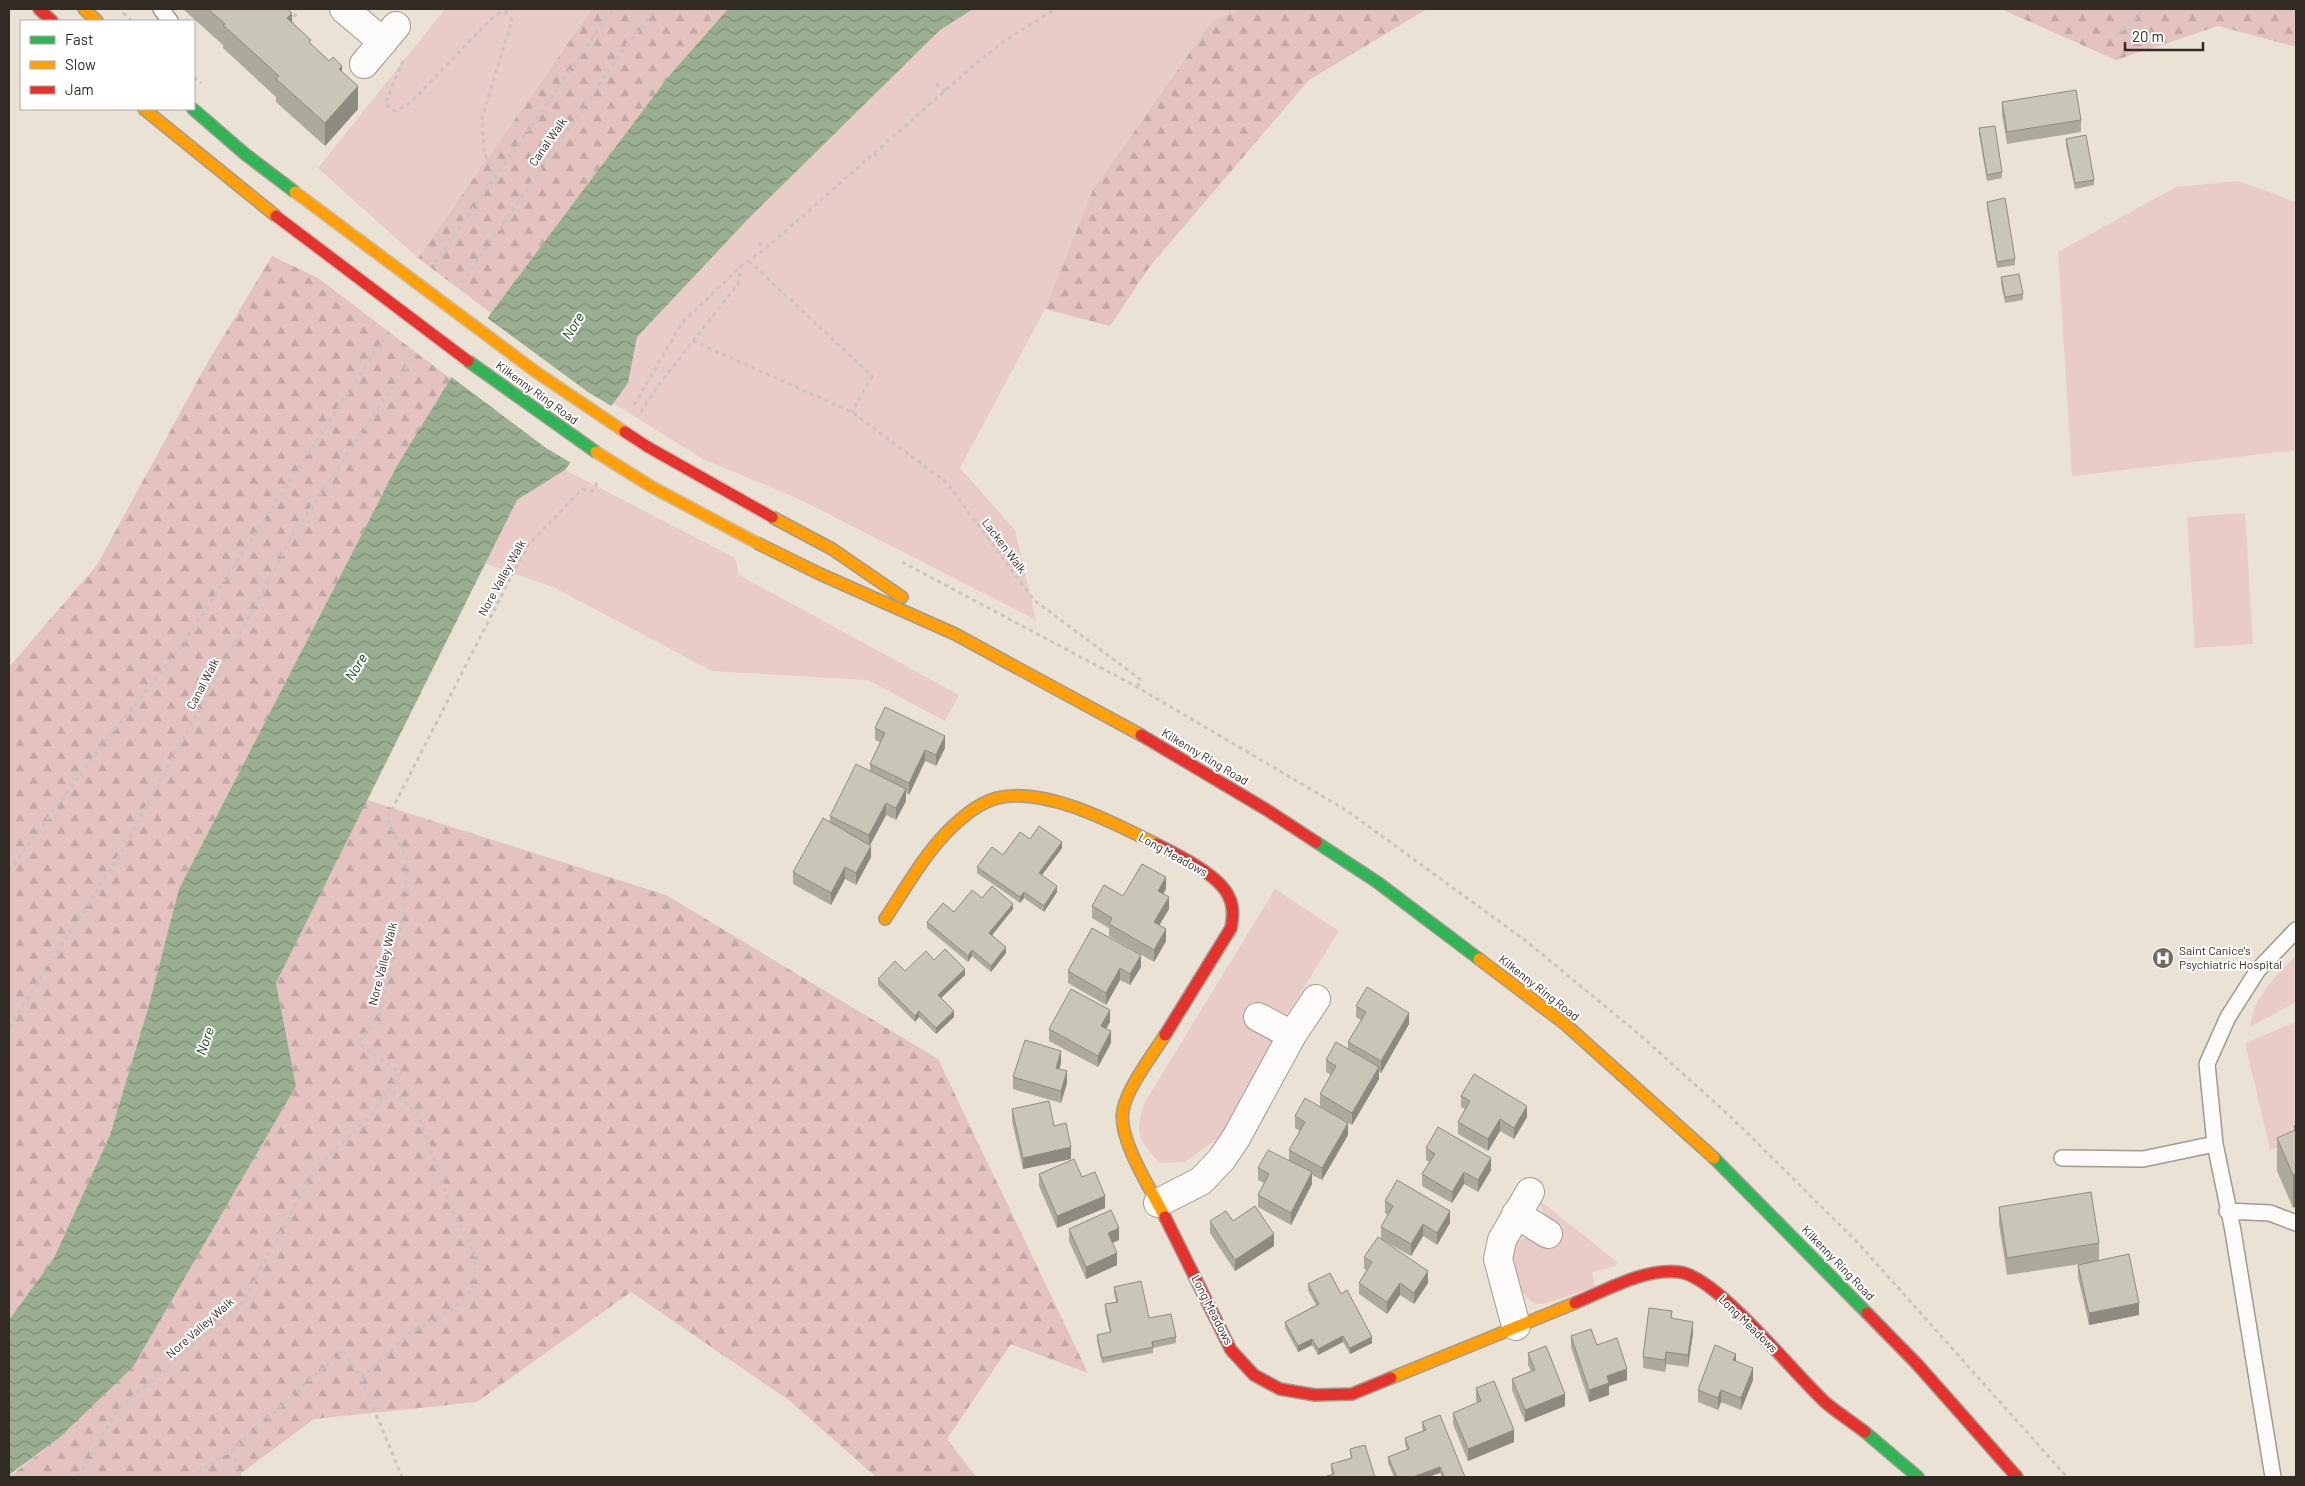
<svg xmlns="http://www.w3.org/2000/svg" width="2305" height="1486" viewBox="0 0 2305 1486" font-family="Barlow,sans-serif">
<defs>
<pattern id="forest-firs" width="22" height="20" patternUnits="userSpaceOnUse" patternTransform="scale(1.25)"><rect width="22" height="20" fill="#e3c2c0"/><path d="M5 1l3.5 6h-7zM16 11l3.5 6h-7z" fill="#c3a7a5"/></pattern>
<pattern id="water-waves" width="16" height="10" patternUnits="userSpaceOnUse" patternTransform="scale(1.25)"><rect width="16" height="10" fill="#9aaf92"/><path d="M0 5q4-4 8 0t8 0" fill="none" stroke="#7e8f77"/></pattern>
</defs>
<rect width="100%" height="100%" fill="#eae2d5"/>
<!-- green -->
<path fill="#e9cbc8" d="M445,9H592L418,258L318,168Z
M973,9H1241L1212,21L1093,190L1045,309L960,468L1015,530L1036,620L801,500L703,459L613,403L628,383L637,337L750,217L940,30Z
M2238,181L2296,202V450L2072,476L2058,252L2176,187Z
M565,470L735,558L739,575L959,695L945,721L868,680L712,671L555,588L485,563L517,500Z
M2245,513L2253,644L2195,648L2187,517Z
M1275,889L1339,931L1284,1019L1252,1002L1242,1019L1273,1040L1225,1133L1185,1162L1160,1163C1138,1139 1134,1134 1145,1102Z
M2296,956V1002L2250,1027C2252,999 2277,974 2296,956Z
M2296,1022V1140L2270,1150L2245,1043Z
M1539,1200L1617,1262L1615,1266L1592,1272L1595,1287C1581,1291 1552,1303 1539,1304C1520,1304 1497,1246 1522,1239C1526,1238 1530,1237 1533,1238C1539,1241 1545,1245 1550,1248L1564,1227L1544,1214Z"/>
<!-- forest -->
<path fill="url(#forest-firs)" d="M592,9H728L668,77L491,313L418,258Z
M1241,9H1427L1309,80L1150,266L1110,326L1045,309L1093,190L1212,21Z
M2001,9H2296V47L2218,26L2116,60Z
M272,256L318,278L451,379L398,464L179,889L147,1012L110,1135L54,1258L9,1320V667L97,565L205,367Z
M367,800L666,895L938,1059L1088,1373L1011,1344L947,1439L976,1477H876L790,1401L631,1292L477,1402L314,1419L236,1477H9L59,1438L133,1367L296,1086L276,983Z"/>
<!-- water -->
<path fill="url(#water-waves)" d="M728,9H973L940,30L750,217L637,337L628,383L565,470L517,500L276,983L296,1086L133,1367L59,1438L9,1475V1320L54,1258L110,1135L147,1012L179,889L398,464L491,313L668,77Z"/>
<!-- pier -->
<path fill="#eae2d5" d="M486,317L588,392L613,407L573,464L546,448L450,376Z"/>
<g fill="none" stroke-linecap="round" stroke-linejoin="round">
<!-- lane casing -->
<g stroke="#a09a90" stroke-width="18">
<path id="lane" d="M161,9L170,21
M2062,1158L2143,1159L2215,1144
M2227,1211L2270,1213L2296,1223
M2273,1477L2233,1231L2215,1144L2207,1064L2228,1017L2258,970L2296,930"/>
</g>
<!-- street casing -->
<g stroke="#a09a90" stroke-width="30">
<path id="street" d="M344,9L383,42
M364,64L396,26
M1258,1017L1292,1035
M1158,1203L1201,1181L1221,1160L1236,1138L1292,1035L1316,999
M1516,1214L1548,1234
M1516,1326L1498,1259L1502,1240L1530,1192"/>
</g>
<!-- fast casing -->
<g stroke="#a09a90" stroke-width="14">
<path id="fast" d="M193,109L245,154L295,192
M468,361L596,452
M1316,842L1377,882L1479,959
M1714,1158L1867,1313
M1865,1432L1918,1477"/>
</g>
<!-- slow casing -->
<g stroke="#a09a90" stroke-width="14">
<path id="slow" d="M84,9L97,21
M144,109L276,216
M772,517L832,549L902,597
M757,543L820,574L955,634L1141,735
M885,919C908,885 929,845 961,819C971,810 983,802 997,798C1045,786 1114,823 1156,844
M1479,959L1565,1024L1714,1158
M1165,1217C1152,1191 1117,1138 1123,1110C1128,1086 1152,1056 1165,1035
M1391,1378L1575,1303"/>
</g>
<!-- jam casing -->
<g stroke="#a09a90" stroke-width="14">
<path id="jam" d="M39,9L52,21
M1141,735L1267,810L1316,842
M1156,844C1176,854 1220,875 1229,897C1234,907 1233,917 1231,928L1165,1035
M1165,1217L1231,1350L1254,1375L1280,1389L1315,1395L1352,1394L1391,1378
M1575,1303C1607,1290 1644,1268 1679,1272C1717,1276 1795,1375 1826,1403C1838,1413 1852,1422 1865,1432
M1867,1313L1917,1364L2017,1477"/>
</g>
<!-- path -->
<path stroke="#c8c6c1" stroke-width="3" stroke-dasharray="4 4" stroke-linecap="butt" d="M123,13L132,21
M292,25L297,9
M2116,36L2145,9
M403,61L385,104L395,111L410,103L496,14L506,12L512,20L482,118L484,152L495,178
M194,77L201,83
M936,84L946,92
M874,153L878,157
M759,243L765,249
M749,261L872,376L852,412
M435,263L613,9
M462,283L623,50L656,9
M693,341L852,412L946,482L1034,600L1141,680L1137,687
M634,405L682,323L741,266L765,249L972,67L1000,44L1055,9
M641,412L660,383L738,284L741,266
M902,562L1137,687L1346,810L1526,941L1640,1035L1731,1117L1859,1244L2067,1477
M9,871L103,744L176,654L387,334
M9,1027L123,850L294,533L415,354
M361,1378L402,1477
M232,1450L240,1477
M78,1477L118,1409L241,1305L314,1171L373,1112L400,1073L358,1043L379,1016L404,914L407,859L387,819L527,546L582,489L592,491L597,483
M191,1477L232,1450L343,1350L361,1378L413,1331L452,1310L472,1290L476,1258L450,1204L417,1112L389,1089"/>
<!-- lane -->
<use href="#lane" stroke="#fcfbf9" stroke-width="15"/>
<!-- street -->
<use href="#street" stroke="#fcfbf9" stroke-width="28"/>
<!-- fast -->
<use href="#fast" stroke="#30b455" stroke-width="11"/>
<!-- slow -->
<use href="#slow" stroke="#ff9f0a" stroke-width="11"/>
<!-- jam -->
<use href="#jam" stroke="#e5322d" stroke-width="11"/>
<!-- slow-bridge casing -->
<g stroke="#c7c2bc" stroke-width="14" stroke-linecap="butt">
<path id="slow-bridge" d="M295,192L536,372L625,432
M596,452L652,487L757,543"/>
</g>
<!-- jam-bridge casing -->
<g stroke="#c7c2bc" stroke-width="14" stroke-linecap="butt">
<path id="jam-bridge" d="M276,216L468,361
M625,432L648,447L772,517"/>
</g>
<!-- slow-bridge -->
<use href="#slow-bridge" stroke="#ff9f0a" stroke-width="11"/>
<!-- jam-bridge -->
<use href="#jam-bridge" stroke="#e5322d" stroke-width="11"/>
</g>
<!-- wall -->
<path fill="#ada99d" d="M183,9H277L292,22L311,44L342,72L358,109L325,146L276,102V97L223,48V45Z
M2002,102L2081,120V132L2007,144L2002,114Z
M1979,128L2002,172V178L1987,181L1979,134Z
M2066,139L2094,180V185L2075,189L2066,145Z
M1987,202L2015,259V265L1997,268L1987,208Z
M2001,277L2023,294V300L2005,303L2001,283Z
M875,728L945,748L936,766L925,761L909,795L906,793V801L896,820L886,815L870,845L871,857L856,885L845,879L831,905L793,884V872L830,822V816L870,771V764L880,742L875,740Z
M1030,839L1062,848L1042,875L1057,892L1044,912L1024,898L1020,903L977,873V867L1003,855Z
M1166,889L1163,894L1169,909L1159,925L1166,941L1154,962L1109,936V928L1092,918V906L1123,896Z
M1013,909L991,935L1006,953L991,972L972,956L968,962L927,928V922L954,912Z
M934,960L965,975L941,998L954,1017L936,1034L919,1017L915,1022L878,985V979L905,971Z
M1141,967L1130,985L1120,980L1106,1005L1068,983V971Z
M1356,1006L1409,1024L1381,1073L1379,1072V1079L1352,1125L1322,1108L1348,1135L1322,1180L1312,1175V1184L1291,1225L1258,1207V1195L1264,1183L1258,1180V1168L1289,1160V1150L1300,1131L1295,1128V1116L1320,1106V1094L1331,1075L1326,1072V1060L1348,1049V1042L1361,1020L1356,1017Z
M1110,1022L1106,1028L1111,1043L1098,1067L1049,1041V1029Z
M1061,1063L1059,1069L1067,1083L1061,1103L1013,1089V1077Z
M1461,1096L1527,1117L1514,1139L1500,1131L1488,1151L1458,1134V1122L1465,1109L1461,1107Z
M1012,1109L1054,1126L1071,1159L1023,1169L1012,1121Z
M2296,1125L2293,1208L2277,1171V1138L2294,1131V1126Z
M1426,1148L1491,1170L1478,1192L1464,1184L1452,1203L1422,1186V1174L1429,1162L1426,1160Z
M1039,1174L1082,1177L1105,1208L1057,1228L1039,1186Z
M1385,1201L1450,1223L1437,1245L1423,1236L1411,1256L1381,1239V1227L1388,1215L1385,1213Z
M1999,1207L2099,1243V1261L2139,1315L2089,1325L2078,1277V1265L2094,1262L2007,1275L1999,1224Z
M1210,1221L1274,1246L1235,1271L1210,1233Z
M1069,1229L1119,1240L1112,1243L1117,1265L1086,1279L1069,1241Z
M1364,1257L1428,1283L1414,1304L1400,1295L1387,1314L1359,1294V1283L1367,1270L1364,1269Z
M1308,1284L1341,1294L1372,1343L1350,1354L1343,1342L1318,1355L1312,1345L1298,1352L1285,1328V1322L1316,1305L1308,1290Z
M1114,1287L1149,1318L1176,1337V1343L1153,1348V1353L1102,1363L1097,1341V1335L1110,1333L1105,1310V1304L1116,1302L1114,1292Z
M1672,1318L1693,1333L1688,1367L1666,1364L1665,1372L1643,1368V1357Z
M1571,1336L1597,1345L1627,1380L1609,1386V1395L1589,1402L1571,1347Z
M1528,1353L1565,1406L1525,1422L1512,1390V1379L1531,1371L1528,1365Z
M1736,1362L1753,1380L1741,1410L1721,1402L1718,1410L1698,1402V1390Z
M1476,1388L1514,1442L1468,1461L1453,1424V1413L1477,1403L1476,1400Z
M1422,1422L1465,1477H1442L1440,1473L1428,1477H1394L1388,1463V1457L1407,1449L1405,1444V1438L1423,1431L1422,1428Z
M1350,1449L1375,1477L1332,1475L1331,1470V1464L1351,1458Z"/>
<!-- shaded-wall -->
<path fill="#8d8a80" d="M292,13V36L287,18Z
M342,66V89L339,69Z
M358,86V109L325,146V123Z
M945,736V748L936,766V755Z
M925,750V761L909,795V783Z
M906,789V801L896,820V808Z
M886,803V815L869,847V835Z
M1062,842V848L1039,879V873Z
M871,846V857L856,885V873Z
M845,867V879L831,905V893Z
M1166,877V889L1158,903V891Z
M1057,886V892L1044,912V906Z
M1024,892V898L1020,903V897Z
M1169,897V909L1154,934V922Z
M1013,904V909L989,939V933Z
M1166,929V941L1154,962V950Z
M1006,947V953L991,972V966Z
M972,950V956L968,962V956Z
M1141,955V967L1130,985V974Z
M1120,968V980L1106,1005V993Z
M965,969V975L938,1001V995Z
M1110,1010V1022L1101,1037V1026Z
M919,1011V1017L915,1022V1016Z
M954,1011V1017L936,1034V1028Z
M1409,1013V1024L1381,1073V1061Z
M1111,1031V1043L1098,1067V1056Z
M1061,1051V1063L1056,1080V1068Z
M1379,1067V1079L1352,1125V1113Z
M1067,1071V1083L1061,1103V1091Z
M1527,1106V1117L1514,1139V1128Z
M1500,1119V1131L1488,1151V1139Z
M1348,1123V1135L1322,1180V1168Z
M1071,1147V1159L1023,1169V1158Z
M1491,1158V1170L1478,1192V1180Z
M1312,1172V1184L1291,1225V1213Z
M1464,1172V1184L1452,1203V1192Z
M2296,1173V1206L2293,1208V1175Z
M1105,1196V1208L1057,1228V1216Z
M1450,1211V1223L1437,1245V1233Z
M1423,1224V1236L1411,1256V1244Z
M1119,1228V1240L1108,1245V1233Z
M1274,1234V1246L1235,1271V1260Z
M1117,1253V1265L1086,1279V1267Z
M1428,1271V1283L1414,1304V1293Z
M1400,1283V1295L1387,1314V1302Z
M2139,1303V1315L2089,1325V1313Z
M1693,1322V1333L1688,1367V1355Z
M1343,1336V1342L1318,1355V1349Z
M1372,1337V1343L1350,1354V1348Z
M1312,1339V1345L1298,1352V1346Z
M1666,1352V1364L1665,1372V1360Z
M1736,1354V1365L1733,1360Z
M1753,1368V1380L1741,1410V1398Z
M1627,1369V1380L1609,1386V1395L1589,1402V1390L1607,1376Z
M1721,1390V1402L1718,1410V1398Z
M1565,1394V1406L1525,1422V1410Z
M1514,1430V1442L1468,1461V1449Z
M1440,1467V1473L1428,1477H1413Z"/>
<!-- building -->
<path fill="#c9c5b7" stroke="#8d8a80" d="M208,9H277L278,10L279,9H287L292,13L287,18L311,40L309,42L329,61L333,57L342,66L339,69L358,86L325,123L276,79L279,76L223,25L225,24Z
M2076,90L2081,120L2007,132L2002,102Z
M1995,126L2002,172L1987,175L1979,128Z
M2086,135L2094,180L2075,183L2066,139Z
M2005,198L2015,259L1997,262L1987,202Z
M2019,274L2023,294L2005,297L2001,277Z
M885,707L945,736L936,755L925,750L909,783L870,764L885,733L875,728Z
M856,764L906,789L896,808L886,803L869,835L830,816Z
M823,818L871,846L856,873L845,867L831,893L793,872Z
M1039,826L1062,842L1039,873L1057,886L1044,906L1024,892L1020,897L977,867L992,847L1003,855L1020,832L1030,839Z
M1142,864L1166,877L1158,891L1169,897L1154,922L1166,929L1154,950L1109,924L1112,918L1092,906L1104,885L1123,896Z
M992,886L1013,904L989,933L1006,947L991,966L972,950L968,956L927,922L943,903L954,912L972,890L982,898Z
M1092,928L1141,955L1130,974L1120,968L1106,993L1068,971Z
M945,949L965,969L938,995L954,1011L936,1028L919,1011L915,1016L878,979L895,961L905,971L926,951L934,960Z
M1367,987L1409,1013L1381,1061L1348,1042L1366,1012L1356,1006Z
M1071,989L1110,1010L1101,1026L1111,1031L1098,1056L1049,1029Z
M1025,1040L1061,1051L1056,1068L1067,1071L1061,1091L1013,1077Z
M1336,1042L1379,1067L1352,1113L1320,1094L1336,1066L1326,1060Z
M1474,1074L1527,1106L1514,1128L1500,1119L1488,1139L1458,1122L1470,1101L1461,1096Z
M1305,1098L1348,1123L1322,1168L1289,1150L1305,1122L1295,1116Z
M1049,1101L1054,1126L1066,1123L1071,1147L1023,1158L1012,1109Z
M2296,1125V1173L2293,1175L2277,1138L2295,1130L2294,1126Z
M1438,1127L1491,1158L1478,1180L1464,1172L1452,1192L1422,1174L1435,1154L1426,1148Z
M1268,1150L1312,1172L1291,1213L1258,1195L1269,1174L1258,1168Z
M1074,1159L1082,1177L1095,1172L1105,1196L1057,1216L1039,1174Z
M1397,1180L1450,1211L1437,1233L1423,1224L1411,1244L1381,1227L1393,1206L1385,1201Z
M2091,1192L2099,1243L2007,1258L1999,1207Z
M1255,1206L1274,1234L1235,1260L1210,1221L1226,1211L1233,1221Z
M1111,1210L1119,1228L1108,1233L1117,1253L1086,1267L1069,1229Z
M1378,1237L1428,1271L1414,1293L1400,1283L1387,1302L1359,1283L1372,1262L1364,1257Z
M2129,1254L2139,1303L2089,1313L2078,1265Z
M1330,1273L1341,1294L1347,1290L1372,1337L1350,1348L1343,1336L1318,1349L1312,1339L1298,1346L1285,1322L1319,1304L1308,1284Z
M1141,1281L1149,1318L1171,1314L1176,1337L1152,1342L1153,1347L1102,1358L1097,1335L1111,1332L1105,1304L1118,1302L1114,1287Z
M1649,1308L1672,1311L1671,1318L1693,1322L1688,1355L1666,1352L1665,1360L1643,1357Z
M1591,1329L1597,1345L1617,1338L1627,1369L1607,1376L1609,1383L1589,1390L1571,1336Z
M1715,1345L1736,1354L1733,1360L1753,1368L1741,1398L1721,1390L1718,1398L1698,1390Z
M1546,1346L1565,1394L1525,1410L1512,1379L1535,1370L1528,1353Z
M1494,1381L1514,1430L1468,1449L1453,1413L1481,1401L1476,1388Z
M1440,1415L1465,1477H1444L1440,1467L1413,1477H1397L1388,1457L1409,1449L1405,1438L1426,1430L1422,1422Z
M1365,1445L1375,1477H1324L1334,1474L1331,1464L1352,1458L1350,1449Z"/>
<!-- icons -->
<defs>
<g id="hospital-disc" transform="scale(1.125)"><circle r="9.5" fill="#726b61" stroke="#fff"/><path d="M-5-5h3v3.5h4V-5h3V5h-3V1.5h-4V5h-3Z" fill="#fff"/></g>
</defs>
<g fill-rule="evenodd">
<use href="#hospital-disc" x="2163" y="958"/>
</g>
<g text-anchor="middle" stroke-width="4" stroke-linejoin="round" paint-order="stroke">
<!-- street labels -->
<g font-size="12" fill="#312b23" stroke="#fff">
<text transform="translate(548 142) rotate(-55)" y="4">Canal Walk</text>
<text transform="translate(537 393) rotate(36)" y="4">Kilkenny Ring Road</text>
<text transform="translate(1004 546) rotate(53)" y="4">Lacken Walk</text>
<text transform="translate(502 578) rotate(-61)" y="4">Nore Valley Walk</text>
<text transform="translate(203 684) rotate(-62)" y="4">Canal Walk</text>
<text transform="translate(1205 757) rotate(31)" y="4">Kilkenny Ring Road</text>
<text transform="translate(1173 855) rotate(29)" y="4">Long Meadows</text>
<text transform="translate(383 964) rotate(-76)" y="4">Nore Valley Walk</text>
<text transform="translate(1539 988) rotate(38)" y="4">Kilkenny Ring Road</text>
<text transform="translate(1838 1263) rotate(46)" y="4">Kilkenny Ring Road</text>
<text transform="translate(1212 1310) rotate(63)" y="4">Long Meadows</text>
<text transform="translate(1748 1324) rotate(44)" y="4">Long Meadows</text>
<text transform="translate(200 1328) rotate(-41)" y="4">Nore Valley Walk</text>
</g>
<!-- poi labels -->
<g font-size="12" fill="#312b23" stroke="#fff" text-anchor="start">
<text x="2179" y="955">Saint Canice's<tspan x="2179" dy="14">Psychiatric Hospital</tspan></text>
</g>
<!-- water labels -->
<g font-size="14" font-style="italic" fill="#043805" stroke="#fff">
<text transform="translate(573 326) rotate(-58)" y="5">Nore</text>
<text transform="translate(356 667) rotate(-58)" y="5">Nore</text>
<text transform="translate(205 1041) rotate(-71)" y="5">Nore</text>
</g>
</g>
<!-- border -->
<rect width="2305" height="1486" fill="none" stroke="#312b23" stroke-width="20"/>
<!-- legend -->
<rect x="20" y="20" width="175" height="90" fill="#ffffff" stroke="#adaaa7"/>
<rect x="30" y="36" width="25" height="8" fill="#30b455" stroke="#adaaa7"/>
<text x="65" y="45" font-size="15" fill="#312b23">Fast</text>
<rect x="30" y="61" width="25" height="8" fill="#ff9f0a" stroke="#adaaa7"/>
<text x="65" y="70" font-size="15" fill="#312b23">Slow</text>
<rect x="30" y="86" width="25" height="8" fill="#e5322d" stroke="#adaaa7"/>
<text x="65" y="95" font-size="15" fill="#312b23">Jam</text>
<!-- scale -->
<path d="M2125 42v8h78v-8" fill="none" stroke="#312b23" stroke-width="2.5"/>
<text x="2132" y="42" font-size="15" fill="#312b23" stroke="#ffffff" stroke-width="4" paint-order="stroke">20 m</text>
</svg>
